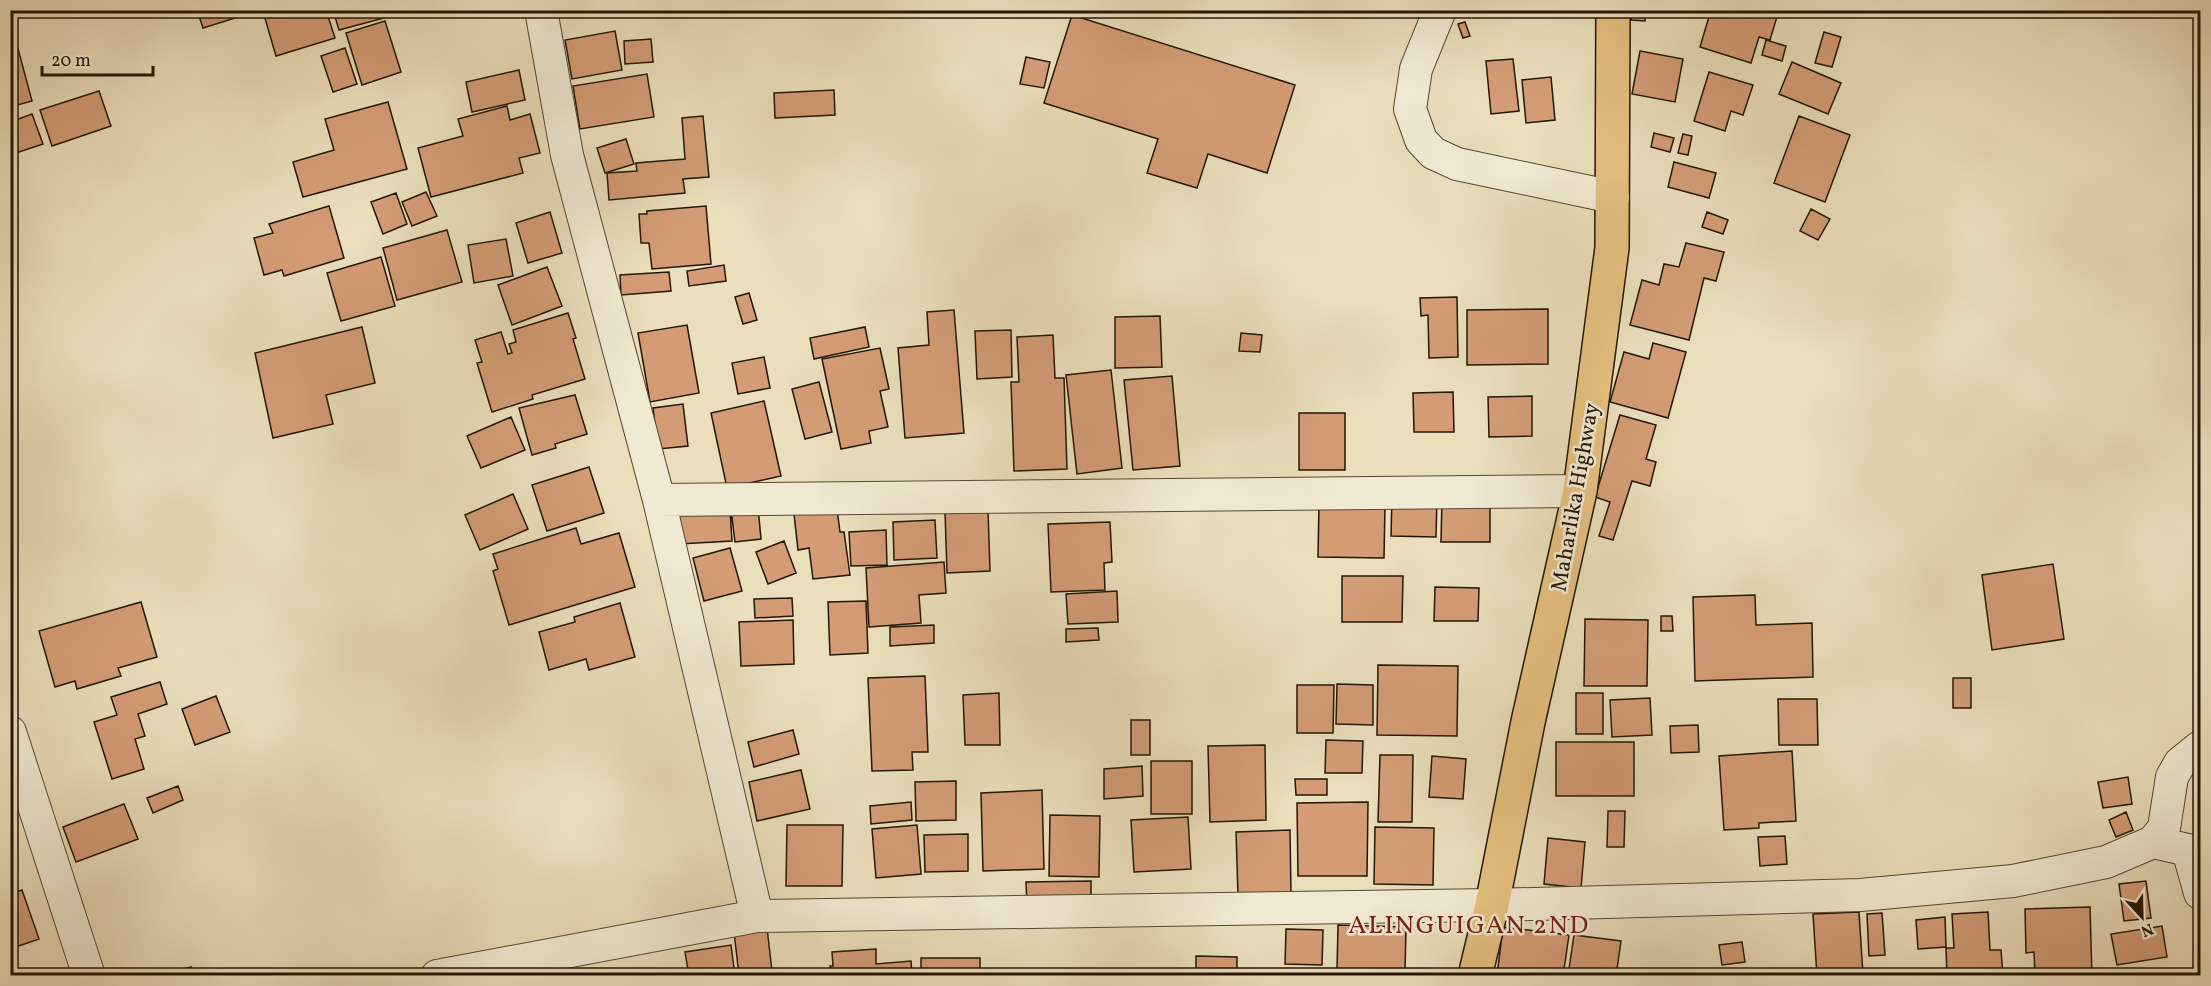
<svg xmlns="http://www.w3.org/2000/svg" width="2211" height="986" viewBox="0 0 2211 986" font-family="Vollkorn,serif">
<rect width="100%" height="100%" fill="#eadebb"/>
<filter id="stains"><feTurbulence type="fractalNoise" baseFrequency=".00333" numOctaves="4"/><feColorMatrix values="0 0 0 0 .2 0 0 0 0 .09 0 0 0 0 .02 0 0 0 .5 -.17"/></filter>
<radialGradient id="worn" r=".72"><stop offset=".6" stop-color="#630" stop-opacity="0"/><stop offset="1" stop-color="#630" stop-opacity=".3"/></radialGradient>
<!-- building -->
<path fill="#d39c75" stroke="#241606" stroke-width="1.5" d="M206,10H247L248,14L203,28L198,13Z
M277,10H326L335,38L276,56L264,15Z
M333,10H382L384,18L339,30Z
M1632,10H1646L1645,21L1631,20Z
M1711,10H1779L1770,40L1759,37L1751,63L1700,47Z
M1072,15L1295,85L1267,173L1208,154L1197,188L1147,173L1158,139L1044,103Z
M385,21L401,72L362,85L346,33Z
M1465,22L1470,36L1463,38L1458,24Z
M13,30L32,101L10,107V31Z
M615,31L622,70L572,79L565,40Z
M1824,32L1841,37L1832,67L1815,63Z
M651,39L653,62L625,64L624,41Z
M1766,40L1786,46L1782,61L1762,55Z
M345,48L357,84L333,92L321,56Z
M1640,51L1683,59L1675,102L1632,94Z
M1026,57L1050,62L1044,88L1020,84Z
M1513,59L1519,111L1491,114L1486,61Z
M1792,62L1841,83L1828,114L1779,94Z
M519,70L525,100L472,112L466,82Z
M1709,72L1753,85L1743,115L1731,111L1725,131L1694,121Z
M647,74L654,117L580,129L573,86Z
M1551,77L1555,120L1526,123L1522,80Z
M834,90L835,115L775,118L774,93Z
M99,91L111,126L52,146L40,110Z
M388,102L407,169L303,197L293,162L334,150L325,119Z
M507,106L510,120L530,114L540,153L519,158L523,173L431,197L418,148L463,136L458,119Z
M32,114L43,144L10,155V122Z
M703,116L709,177L683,179L685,193L609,200L607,173L637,171L636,163L685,159L682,118Z
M1799,116L1850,135L1825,202L1774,183Z
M1654,133L1674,138L1670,152L1651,147Z
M1683,134L1692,136L1688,155L1678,153Z
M626,139L634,164L605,173L597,148Z
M1674,162L1716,173L1709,198L1668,187Z
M426,192L437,216L412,226L402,202Z
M396,193L407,224L383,234L371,202Z
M329,206L344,258L284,276L282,270L264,275L254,238L273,233L269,224Z
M706,206L711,264L652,269L649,243H641L639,214H647V211Z
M1811,209L1830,219L1818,240L1800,231Z
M550,212L562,253L528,263L516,223Z
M1707,212L1728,220L1723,234L1702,227Z
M447,230L462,282L397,300L383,248Z
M506,239L513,276L474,283L468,245Z
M1686,243L1724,252L1716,281L1704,278L1689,340L1630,325L1642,280L1659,285L1664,264L1679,267Z
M381,257L395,306L341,321L327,273Z
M724,265L726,281L689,286L687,271Z
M547,267L562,306L512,325L498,285Z
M669,272L671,291L621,295L620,275Z
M749,293L757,320L743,324L735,297Z
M1457,297L1458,357L1429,358L1428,315L1421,316L1420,298Z
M1548,309V364L1467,365V310Z
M954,310L964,433L905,438L898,348L929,345L927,312Z
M568,313L576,338L573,339L585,379L532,395L533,399L492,412L477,363L482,362L475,340L501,332L508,354L512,353L509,344L516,342L513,330Z
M1160,316L1162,367L1115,368V317Z
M687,325L699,393L650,402L638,333Z
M362,327L375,383L326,395L333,424L273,438L255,353Z
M865,327L869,347L814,359L810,338Z
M1011,330L1012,377L977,379L975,331Z
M1241,333L1262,335L1260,352L1239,351Z
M1053,335L1055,378H1064L1067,469L1014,471L1011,382H1019L1017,337Z
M1653,343L1686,352L1668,418L1610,402L1624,352L1649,359Z
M880,348L889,389L880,391L888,427L869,431L871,443L841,449L822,359Z
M764,357L770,388L738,394L732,363Z
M1111,370L1122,468L1077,474L1066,375Z
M1172,376L1180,466L1133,470L1124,380Z
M819,382L832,432L805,439L792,389Z
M1453,392L1454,432H1414L1413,393Z
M575,395L587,434L555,444L556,448L532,455L519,408Z
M1532,396V436L1489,437L1488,397Z
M764,401L781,476L727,488L711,413Z
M683,404L688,446L658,449L653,408Z
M1299,413H1345V470H1299Z
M1620,415L1656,425L1646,459L1656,462L1650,486L1632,481L1613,540L1599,536L1610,502L1595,497Z
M511,417L525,450L481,468L467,436Z
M589,467L604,513L547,531L532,485Z
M513,494L528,529L480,550L465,515Z
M1392,496H1437L1436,537L1391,536Z
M1442,497H1490V542H1441Z
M1319,505L1385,506L1384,558L1318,557Z
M758,507L761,539L735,542L731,510Z
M730,509L732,541L679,544L678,512Z
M837,509L840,532H844L850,575L813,579L809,548L798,550L794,514Z
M988,510L990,571L947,573L945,512Z
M935,520L937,558L894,560L893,522Z
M1110,522L1112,562L1104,563L1105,590L1051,592L1048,524Z
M576,528L581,544L619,533L635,587L509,625L493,571L498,569L493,554Z
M886,530L887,565L851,566L849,532Z
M784,541L796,573L768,584L756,552Z
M730,548L742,591L704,601L693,558Z
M944,562L946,593L919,595L921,623L869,627L866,568Z
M2053,564L2064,639L1992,650L1982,575Z
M1342,576H1403L1402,622H1342Z
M1435,587L1479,588L1478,621H1434Z
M1117,591L1118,622L1068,624L1066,594Z
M1755,595L1756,625L1812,623L1813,677L1695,681L1693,597Z
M792,598L793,616L755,618L754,599Z
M866,601L868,653L830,655L828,602Z
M141,602L157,657L118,668L121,676L77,689L75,681L55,687L39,631Z
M620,603L635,657L589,670L586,659L549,670L539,632L575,622L574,617Z
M1661,616H1672L1673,631H1661Z
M1585,619L1648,620L1647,686H1584Z
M793,620L794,664L741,666L739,622Z
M934,625V643L890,646V627Z
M1098,628L1099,640L1066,642V629Z
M1378,665L1458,666L1457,736L1377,735Z
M925,676L928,752H912L913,770L872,771L868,678Z
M1953,678H1971V708H1953Z
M160,682L167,704L138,714L145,736L135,739L144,769L112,779L94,722L117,715L111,697Z
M1337,684L1373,685V725L1336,724Z
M1297,685H1334L1333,733H1297Z
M999,693L1000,745H965L963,695Z
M1576,693H1603V734H1576Z
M216,696L230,732L195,745L182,709Z
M1650,698L1652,735L1612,737L1610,700Z
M1778,699H1817L1818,745H1779Z
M1131,720H1150V755H1131Z
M1698,725L1699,752L1671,753L1670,726Z
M793,730L799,754L754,767L748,742Z
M1326,740L1363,741L1362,773H1325Z
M1556,742H1634V796H1556Z
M1265,745L1266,820L1210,822L1208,746Z
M1792,751L1796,821L1759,823V828L1724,830L1719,756Z
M1380,755H1413L1412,822H1378Z
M1432,756L1466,759L1463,799L1429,797Z
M1151,761H1192V814H1151Z
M1142,766L1143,796L1104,799V769Z
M801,770L810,809L757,821L749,782Z
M2128,777L2132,804L2103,808L2098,782Z
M1295,779H1327V795H1296Z
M956,781V820L916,821L915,782Z
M178,786L183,800L153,813L147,798Z
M1042,790L1044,869L983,871L981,793Z
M911,802L912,820L871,824L870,806Z
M1368,802L1367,876H1298L1297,803Z
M124,804L138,839L76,862L63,827Z
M1608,811H1625L1624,847H1607Z
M2126,812L2133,830L2116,837L2109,820Z
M1050,815L1100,816L1099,877L1049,876Z
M1188,817L1191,869L1134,872L1131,820Z
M787,825H843L842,886H786Z
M917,825L921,874L876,878L872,829Z
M1375,827L1434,828L1433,885L1374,884Z
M1290,830L1291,894L1238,896L1236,832Z
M968,834V871L925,872L924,835Z
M1785,836L1787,864L1760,866L1758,837Z
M1548,838L1585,842L1581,888L1544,884Z
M1091,881V903L1027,905L1026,882Z
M2146,881L2151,918L2124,921L2119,884Z
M22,890L39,939L10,949V894Z
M2090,907L2092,976H2035L2034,952L2026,953L2025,909Z
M1859,912L1863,975L1817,976L1813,914Z
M1988,912L1990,950H2001L2003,976H1947L1946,948H1954L1952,914Z
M1882,913L1885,955L1869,956L1867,914Z
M1945,917L1946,947L1918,949L1916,920Z
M1338,925L1406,927L1405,972L1337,971Z
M2162,926L2167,957L2117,965L2111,934Z
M1503,927L1569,935L1563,976H1497Z
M767,928L772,971L739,975L734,932Z
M1286,929L1323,930L1322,965L1285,964Z
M1574,935L1621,941L1616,976H1568Z
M1742,942L1745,962L1722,965L1719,945Z
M731,945L735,976H689L685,952Z
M876,949V964L911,961L912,976H818V971L830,970V966H833L832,952Z
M1196,956L1237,957V976H1196Z
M921,958H980V976H921Z
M191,967L192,976H155Z
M1168,971H1189V976H1168Z
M1256,973L1325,974V976H1256Z"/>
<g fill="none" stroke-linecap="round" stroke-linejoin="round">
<!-- street casing -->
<g stroke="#564833" stroke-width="34">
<path id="street" d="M541,10L567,155L659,500L757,916
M1440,10L1416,69L1410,109L1421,140L1433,153L1457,164L1613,197
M659,500L1580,491
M10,732L89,976
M2153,842L2188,850L2200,893
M437,976L757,916L1492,905L1860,895L2013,881L2106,862L2153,842L2164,828L2172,777L2180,763L2200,747"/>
</g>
<!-- highway casing -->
<g stroke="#241606" stroke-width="36">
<path id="highway" d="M1475,976L1492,905L1528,722L1580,491L1612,248L1613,10"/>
</g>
<!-- street -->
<use href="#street" stroke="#f1ead3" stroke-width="32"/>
<!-- highway -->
<use href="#highway" stroke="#e5bf7e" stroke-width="33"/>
</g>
<g text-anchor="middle" stroke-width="5" stroke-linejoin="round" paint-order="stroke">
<!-- street labels -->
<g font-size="22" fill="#241606" stroke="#f1ead3">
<text transform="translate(1574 497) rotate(-80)" y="8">Maharlika Highway</text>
</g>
<!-- quarter labels -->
<g font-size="26" letter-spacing="1.5" fill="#7a1f14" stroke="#f1ead3">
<text x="1469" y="933">ALINGUIGAN 2ND</text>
</g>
</g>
<!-- margin -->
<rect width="2211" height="986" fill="none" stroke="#eadebb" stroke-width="36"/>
<rect x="12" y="12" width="2187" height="962" fill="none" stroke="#241606" stroke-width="3"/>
<rect x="18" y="18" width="2175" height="950" fill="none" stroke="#241606" stroke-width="1.5"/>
<!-- north arrow -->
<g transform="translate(2142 917) rotate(158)" stroke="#f1ead3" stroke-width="4.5" paint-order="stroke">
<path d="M0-4.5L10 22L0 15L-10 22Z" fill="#241606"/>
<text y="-9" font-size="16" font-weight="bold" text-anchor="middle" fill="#241606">N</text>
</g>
<!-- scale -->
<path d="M42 66v9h111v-9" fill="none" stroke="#241606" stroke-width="3"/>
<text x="51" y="66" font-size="18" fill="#241606" stroke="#f1ead3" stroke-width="4.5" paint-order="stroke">20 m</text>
<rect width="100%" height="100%" filter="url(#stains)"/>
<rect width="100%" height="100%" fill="url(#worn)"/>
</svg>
